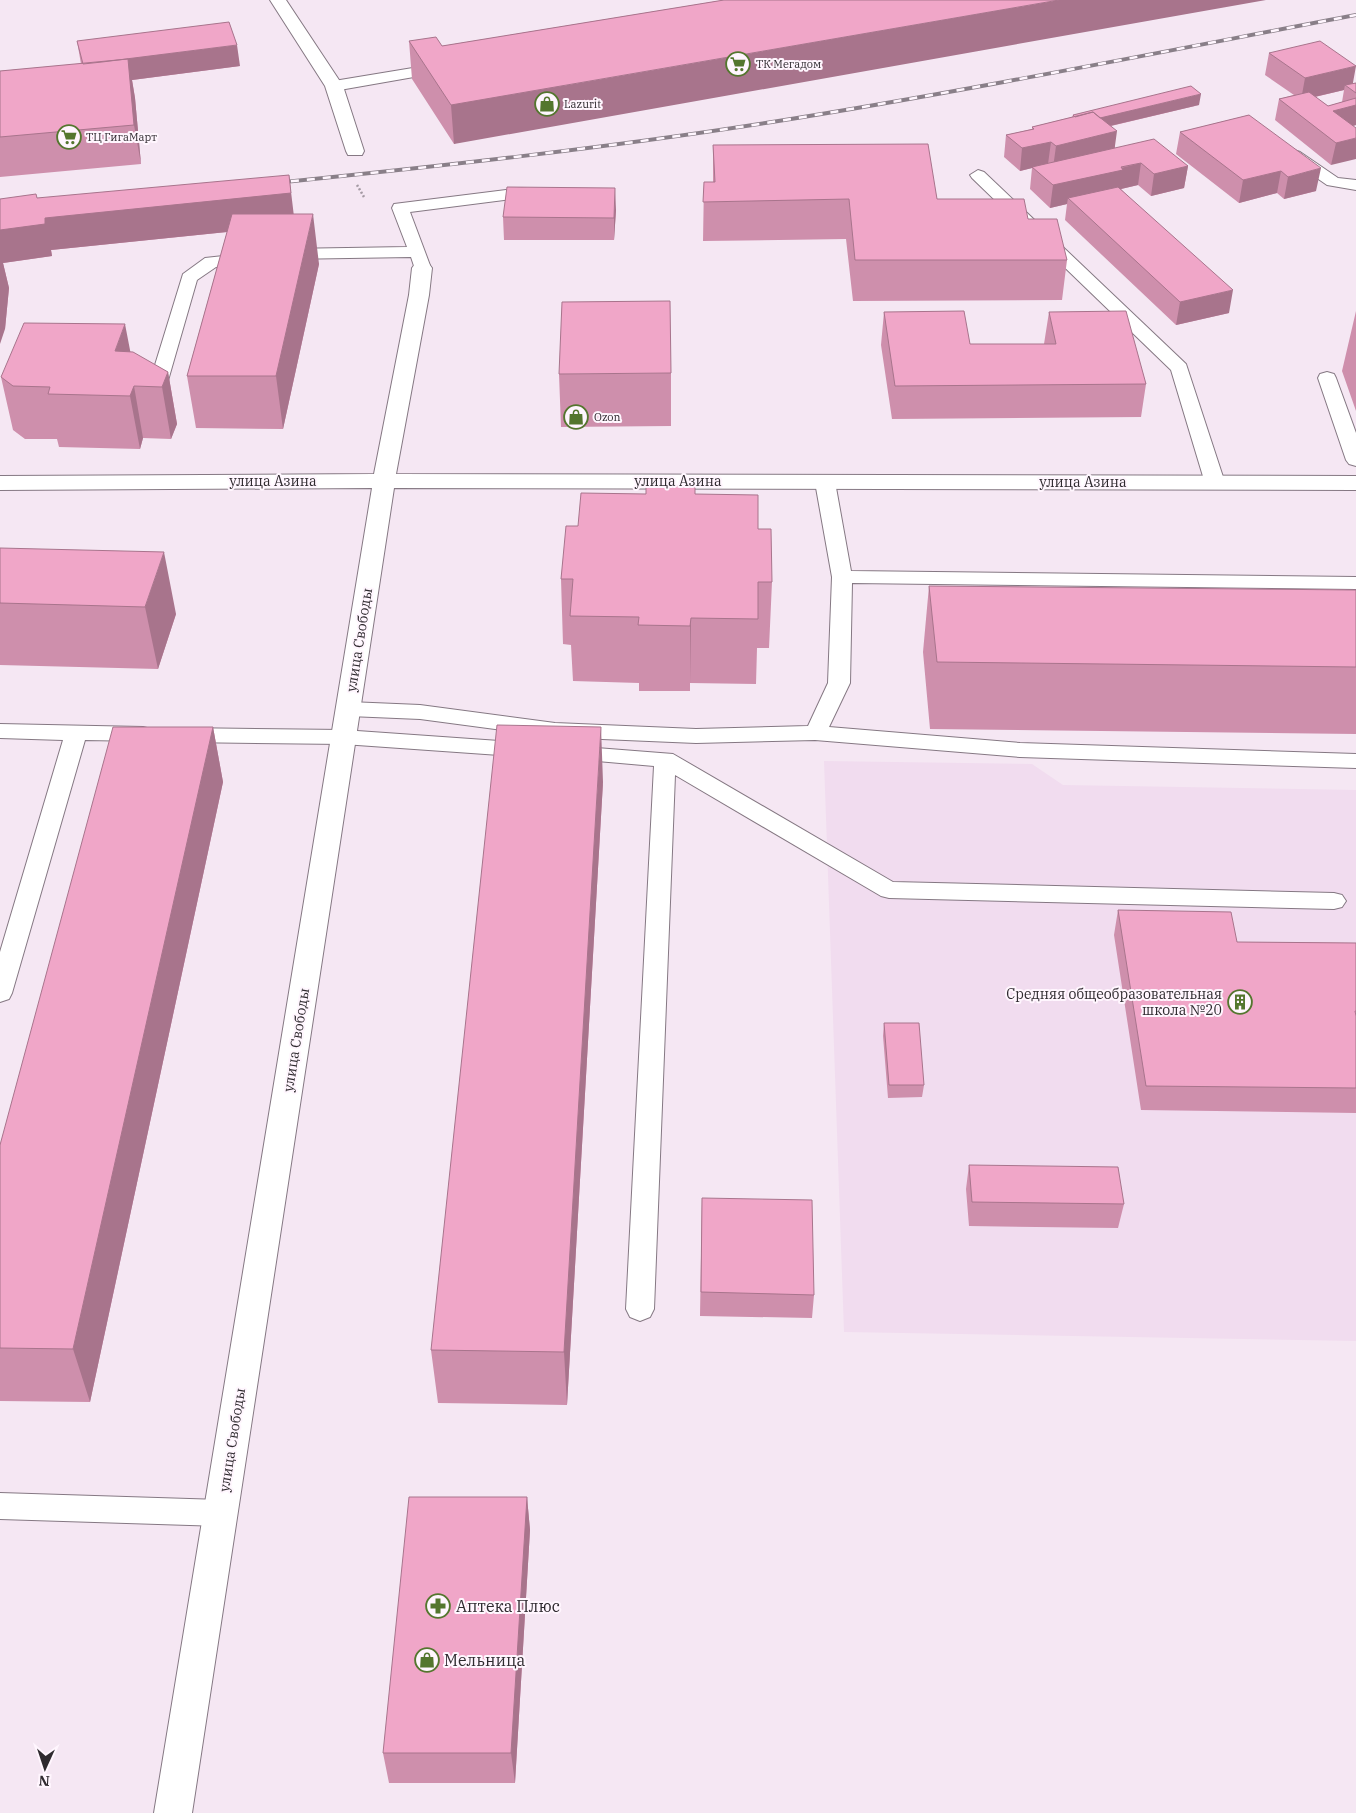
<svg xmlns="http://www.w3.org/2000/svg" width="1356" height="1813" viewBox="0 0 1356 1813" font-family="'IBM Plex Serif',serif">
<rect width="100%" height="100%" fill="#f5e7f3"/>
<!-- built -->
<path fill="#f1dcef" d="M824,761L1032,764L1063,785L1356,790V1341L844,1332Z"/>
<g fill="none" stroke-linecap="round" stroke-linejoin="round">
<!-- service casing -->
<g stroke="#857883" stroke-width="2">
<path id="service" d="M443,63L451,68L448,71L334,91L326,86L334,81Z
M1294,150L1300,152L1338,178L1356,180V190L1327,185L1288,158L1286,155L1288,152Z
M978,170L984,172L1186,364L1225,483L1222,487H1208L1205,483L1171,370L972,178L970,175Z
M521,188L527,189L529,193L527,197L410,212L431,268L428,272H416L411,257L287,259L281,258L278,254L281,250L287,249L407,247L392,208L394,204Z
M251,253L257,254L260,258L257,262L216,267L197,280L165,391L163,395H149L147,391L183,274L205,258Z
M1327,372L1334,374L1336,378L1356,433V466L1349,464L1346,460L1318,378L1320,374Z
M825,476L832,478L835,482L851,571L1356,577V589L852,583L850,683L829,727L1020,743L1356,754V768L1020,757L815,740L696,743L555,737L420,719L349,716L341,714L338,709L341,704L349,702L420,705L555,723L696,729L808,726L828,683L832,577L815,482L818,478Z
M0,724L143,727L151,729L154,734L151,739L143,741L85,740L12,993L9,999L0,1002V952L63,740L0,738Z
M182,728L343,730L528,743L536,745L539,750L536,755L528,757L343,744L182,742L174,740L171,735L174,730Z
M571,746L673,754L893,882L1334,893L1342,895L1346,901L1342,907L1334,909L889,898L881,896L675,775L654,1309L650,1317L640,1321L630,1317L626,1309L654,766L563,758L560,753L563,748Z
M0,1493L221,1500L232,1504L236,1513L232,1522L221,1526L0,1519Z"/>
</g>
<!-- minor casing -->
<g stroke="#857883" stroke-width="2">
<path id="minor" d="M270,0H286L343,86L364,151L362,155H348L346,151L325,86Z
M422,262L429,264L432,268L429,295L396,474L1356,476V490L394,488L192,1813H154L372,488L0,490V476L374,474L409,295L412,268L415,264Z"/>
</g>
<!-- path -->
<path stroke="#a49aa3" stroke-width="2.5" stroke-dasharray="2 2" stroke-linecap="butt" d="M357,185L364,197"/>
<!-- service -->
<use href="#service" fill="#fff" fill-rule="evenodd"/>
<!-- minor -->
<use href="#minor" fill="#fff" fill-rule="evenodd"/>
<!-- rail casing -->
<g stroke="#897f88" stroke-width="4">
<path id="rail" d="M275,183C441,166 607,148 772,122C967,91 1161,52 1356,15"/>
</g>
<!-- rail -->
<use href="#rail" stroke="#fff6fe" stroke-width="2.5" stroke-dasharray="8" stroke-linecap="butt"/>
</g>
<!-- wall -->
<path fill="#ce8fac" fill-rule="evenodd" d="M724,0L454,144L412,79L409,41L442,46Z
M77,41L240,66L132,80L135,98L141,164L0,177V71L81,64Z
M1269,53L1353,83H1356V125L1353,126L1331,165L1275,120L1279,99L1294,95L1265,75ZM1344,90L1342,102L1328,106L1315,97Z
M1199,105L1111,126L1115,148L1188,166L1184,188L1151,196L1138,185L1121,189L1229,313L1176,325L1065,220L1067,204L1050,208L1030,189L1032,168L1020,171L1004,157L1006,135L1032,129V127L1072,117L1073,115Z
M1249,115L1316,191L1284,199L1277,193L1239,203L1176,154L1180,132Z
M713,145L937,199L1028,219L1067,260L1062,300L853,301L846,239L703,241L704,182H713Z
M37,198L293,214L319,264L283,429L196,428L187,376L227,232L51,250L52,256L3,263L9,288L5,329L0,199Z
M616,210L614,240H504L503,217Z
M1356,311V411L1342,371Z
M884,312L970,344H1044L1049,312L1146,384L1141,417L892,419L881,345Z
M130,352L168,372L177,424L171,439L143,438L140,449L59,447L57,439H25L13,430L1,377Z
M671,373V426L561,427L559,374Z
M695,494L758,529L772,582L769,648H757L756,684L690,683V691H639V683L573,681L571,645L563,644L561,579L578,526Z
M0,548L176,614L158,669L0,665Z
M929,586L1356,590V734L930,729L923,652Z
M213,727L223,782L90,1402L0,1401V1145Z
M603,782L567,1405L438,1403L431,1350Z
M1118,910L1237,942L1356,943V1113L1141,1110L1114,935Z
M884,1023L924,1085L922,1097L888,1098L883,1036Z
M969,1165L1124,1204L1118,1228L969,1226L966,1189Z
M702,1198L814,1295L812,1318L700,1316Z
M527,1497L530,1530L515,1783H389L383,1753Z"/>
<!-- shaded-wall -->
<path fill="#a8748c" d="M1059,0H1266L454,144L451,105Z
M237,45L240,66L132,80L135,98L141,164L134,125L83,64Z
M1356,66L1352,88L1345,85L1344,90L1301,100L1305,78Z
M1201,94L1199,105L1080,133L1082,122Z
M1356,105V125L1329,132L1333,111Z
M1117,131L1114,153L1053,168L1056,146Z
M1356,138V159L1331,165L1336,143Z
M1051,142L1048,164L1020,171L1022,148Z
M1141,163L1138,185L1121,189L1068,198L1067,204L1050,208L1053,185Z
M1188,166L1184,188L1151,196L1154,174Z
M1321,168L1316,191L1284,199L1288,177Z
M1281,171L1277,193L1239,203L1243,180Z
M289,175L295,225L51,250L52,256L3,263L9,288L5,329L0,344V230L45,218Z
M615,188L616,210L614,240V218Z
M313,214L319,264L283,429L276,376Z
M1233,290L1229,313L1176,325L1180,302Z
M125,324L135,376L115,351Z
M168,372L177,424L171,439L162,387Z
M134,386L143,438L140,449L130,396Z
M164,552L176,614L158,669L145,607Z
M691,618L690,683V691V626Z
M213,727L223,782L90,1402L73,1349Z
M601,727L603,782L567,1405L564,1352Z
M527,1497L530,1530L515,1783L511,1753Z"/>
<!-- building -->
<path fill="#f0a6c8" stroke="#a8748c" d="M724,0H1059L451,105L409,41L436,37L442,46Z
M229,22L237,45L102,62L83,64L77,41Z
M1320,41L1356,66L1305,78L1269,53Z
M128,59L134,125L0,137V71Z
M1356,83V93L1345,85Z
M1191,86L1201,94L1100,118L1093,112L1075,117L1073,115Z
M1309,92L1328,106L1356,98V105L1333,111L1356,128V138L1336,143L1279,99Z
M1093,112L1117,131L1056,146L1051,142L1022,148L1006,135L1034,129L1032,127Z
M1249,115L1321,168L1288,177L1281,171L1243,180L1180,132Z
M1154,139L1188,166L1154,174L1141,163L1121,167L1123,170L1053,185L1032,167Z
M928,144L937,199H1024L1028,219H1057L1067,260H855L849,199L703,202L704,182H715L713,145Z
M289,175L291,193L45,218V224L0,230V199L36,194L37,198Z
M507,187L615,188L614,218L503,217Z
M1118,187L1233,290L1180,302L1068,198Z
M232,214H313L276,376H187Z
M670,301L671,373L559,374L562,302Z
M964,311L970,344H1056L1049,312L1126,311L1146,384L895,386L884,312Z
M24,323L125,324L115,351L133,352L168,372L162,387L134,386L130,396L48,394L50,387L13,386L1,377Z
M646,486H695V494L758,495V529H771L772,582H758V619L691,618L690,626L638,625L639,617L570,616L573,579H561L566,526H578L581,493L646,494Z
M0,548L164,552L145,607L0,603Z
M929,586L1356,590V667L937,662Z
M497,725L601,727L564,1352L431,1350Z
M113,727H213L73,1349L0,1348V1145Z
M1118,910L1231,912L1237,942L1356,943V1011H1355L1356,1016V1088L1146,1086Z
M884,1023H919L924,1085H889Z
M969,1165L1118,1167L1124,1204L972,1202Z
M702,1198L812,1200L814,1295L701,1292Z
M409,1497H527L511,1753H383Z"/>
<!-- icons -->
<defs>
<g id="supermarket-ring" transform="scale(1.25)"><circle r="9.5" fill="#fff6fe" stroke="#54762e" stroke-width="1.5"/><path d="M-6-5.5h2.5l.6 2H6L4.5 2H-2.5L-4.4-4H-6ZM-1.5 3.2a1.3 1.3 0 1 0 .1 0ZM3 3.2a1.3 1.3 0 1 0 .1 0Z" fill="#54762e"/></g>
<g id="shop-ring" transform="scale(1.25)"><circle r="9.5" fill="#fff6fe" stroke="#54762e" stroke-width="1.5"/><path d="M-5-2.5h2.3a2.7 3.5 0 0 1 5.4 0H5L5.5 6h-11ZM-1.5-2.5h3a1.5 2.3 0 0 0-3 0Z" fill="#54762e"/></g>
<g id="building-ring" transform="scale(1.25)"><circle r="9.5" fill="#fff6fe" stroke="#54762e" stroke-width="1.5"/><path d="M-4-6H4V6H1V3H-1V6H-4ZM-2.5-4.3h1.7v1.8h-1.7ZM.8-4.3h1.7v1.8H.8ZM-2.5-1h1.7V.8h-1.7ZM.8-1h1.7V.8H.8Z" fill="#54762e"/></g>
<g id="pharmacy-ring" transform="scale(1.25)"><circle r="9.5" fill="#fff6fe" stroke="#54762e" stroke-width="1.5"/><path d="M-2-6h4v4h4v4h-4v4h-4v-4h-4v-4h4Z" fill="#54762e"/></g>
</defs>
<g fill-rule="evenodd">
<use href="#supermarket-ring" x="738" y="64"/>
<use href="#shop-ring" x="547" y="104"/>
<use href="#supermarket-ring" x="69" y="137"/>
<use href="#shop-ring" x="576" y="417"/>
<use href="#building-ring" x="1240" y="1002"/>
<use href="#pharmacy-ring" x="438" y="1606"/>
<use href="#shop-ring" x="427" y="1660"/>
</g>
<g text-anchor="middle" stroke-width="4" stroke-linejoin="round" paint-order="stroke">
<!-- far-poi labels -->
<g font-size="11" fill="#2f2a2f" stroke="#fff6fe" text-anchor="start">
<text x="756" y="68">ТК Мегадом</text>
<text x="564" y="108">Lazurit</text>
<text x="86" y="141">ТЦ ГигаМарт</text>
<text x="594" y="421">Ozon</text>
</g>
<!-- street labels -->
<g font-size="14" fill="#2f2a2f" stroke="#fff6fe">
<text x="273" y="486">улица Азина</text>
<text x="678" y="486">улица Азина</text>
<text x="1083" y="487">улица Азина</text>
<text transform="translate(359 640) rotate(-81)" y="5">улица Свободы</text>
<text transform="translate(296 1040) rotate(-81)" y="5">улица Свободы</text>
<text transform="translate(232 1440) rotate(-81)" y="5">улица Свободы</text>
</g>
<!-- poi labels -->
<g font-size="14" fill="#2f2a2f" stroke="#fff6fe" text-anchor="end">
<text x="1222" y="999">Средняя общеобразовательная<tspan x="1222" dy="16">школа №20</tspan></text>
</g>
<!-- near-poi labels -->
<g font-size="16" fill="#2f2a2f" stroke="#fff6fe" text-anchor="start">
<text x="456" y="1612">Аптека Плюс</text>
<text x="444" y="1666">Мельница</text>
</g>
</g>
<!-- north arrow -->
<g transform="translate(45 1768) rotate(183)" stroke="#fff6fe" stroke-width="4" paint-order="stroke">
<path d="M0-4L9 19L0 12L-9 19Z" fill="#2f2a2f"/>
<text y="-8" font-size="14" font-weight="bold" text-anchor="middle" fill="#2f2a2f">N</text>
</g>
</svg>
